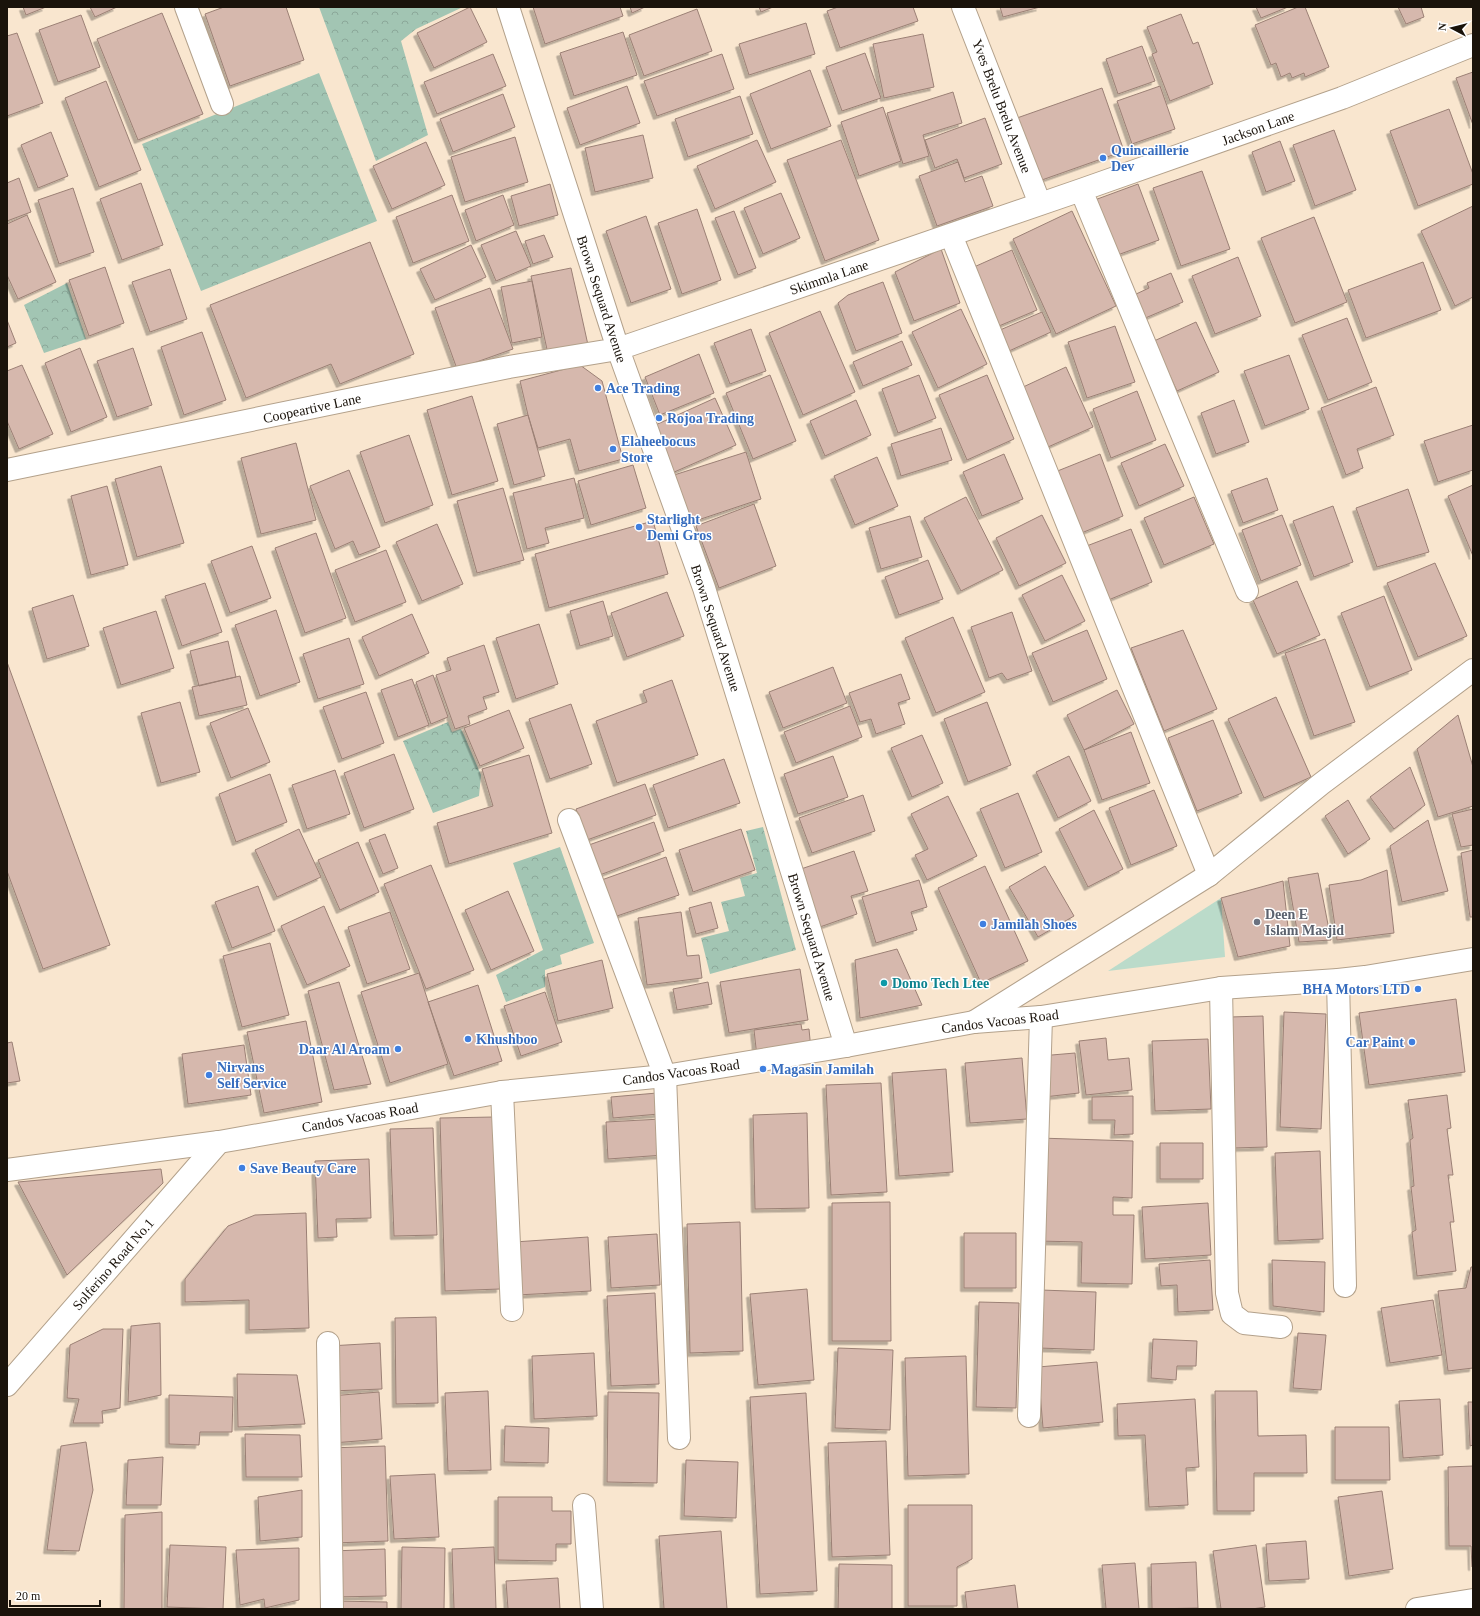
<svg xmlns="http://www.w3.org/2000/svg" width="1480" height="1616" viewBox="0 0 1480 1616" font-family="Georgia,serif">
<defs>
<pattern id="forest-crowns" width="20" height="18" patternUnits="userSpaceOnUse"><rect width="20" height="18" fill="#a2c5b3"/><path d="M2 6a3 3 0 1 1 6 0M12 15a3 3 0 1 1 6 0" fill="none" stroke="#8ba899"/></pattern>
<filter id="shadow"><feDropShadow dx="-3.5" dy="3.5" stdDeviation="0" flood-color="#0004"/></filter>
</defs>
<rect width="100%" height="100%" fill="#f9e6cf"/>
<!-- grass -->
<path fill="#bbdbca" d="M1221,898L1225,957L1108,971Z"/>
<!-- forest -->
<path fill="url(#forest-crowns)" d="M319,7H463L416,29L401,41L428,135L376,161Z
M319,73L377,221L201,291L142,144Z
M67,283L86,339L44,353L24,305Z
M448,722L452,732L461,729L464,735L481,775L479,796L433,813L403,741Z
M763,827L796,950L710,974L701,938L729,931L721,902L745,896L740,878L757,873L746,831Z
M560,847L594,943L560,955L562,964L545,970V987L506,1002L496,975L543,950L513,863Z"/>
<!-- building -->
<path fill="#d6b8ad" stroke="#9b8075" filter="url(#shadow)" d="M23,7H46L26,15Z
M90,7H117L95,17Z
M224,7H286L304,60L230,86L205,14Z
M470,7L487,42L434,68L417,33Z
M533,7H620L623,16L545,44Z
M630,7H645L632,13Z
M759,7H773L761,12Z
M838,7H913L918,21L840,48L827,11Z
M1000,7H1040L1003,17Z
M1256,7H1288L1261,18Z
M1298,7H1305L1329,67L1305,77L1304,73L1292,78L1290,73L1281,77L1276,63L1271,65L1255,25Z
M1398,7H1421L1424,17L1406,24Z
M697,9L712,51L644,76L629,35Z
M162,13L203,114L138,140L97,39Z
M1181,14L1193,44L1198,42L1213,84L1170,101L1152,54L1157,52L1147,27Z
M81,15L100,67L58,82L39,30Z
M806,23L815,54L749,75L739,44Z
M623,32L637,75L574,96L560,53Z
M17,33L43,103L7,116V36Z
M923,34L934,87L884,98L873,44Z
M1142,46L1155,81L1118,94L1106,59Z
M865,53L881,98L842,111L826,67Z
M493,54L506,86L437,114L424,82Z
M722,54L734,89L657,116L644,81Z
M810,70L831,126L771,149L750,94Z
M1473,72V125L1456,78Z
M106,81L141,170L99,187L65,98Z
M627,86L640,123L580,145L567,108Z
M1160,86L1175,129L1132,144L1117,101Z
M1102,88L1124,151L1039,181L1017,118Z
M953,92L962,123L923,135L929,156L903,164L887,113Z
M503,94L515,127L453,152L440,119Z
M740,96L753,134L688,157L675,119Z
M883,107L901,161L859,176L841,122Z
M1449,109L1473,174V184L1418,206L1390,131Z
M985,118L1002,164L964,178L957,159L935,168L925,140Z
M1334,130L1356,190L1315,206L1293,145Z
M51,132L68,176L38,188L21,145Z
M643,135L653,178L595,192L585,148Z
M515,137L528,182L465,202L451,157Z
M757,140L776,182L715,209L697,166Z
M841,140L879,240L825,261L787,160Z
M1280,141L1295,181L1266,192L1252,152Z
M426,142L445,185L392,209L373,166Z
M958,162L965,182L982,176L993,206L937,226L919,176Z
M1202,171L1230,249L1181,266L1153,188Z
M19,178L31,212L7,221V183Z
M141,183L163,245L122,260L100,199Z
M550,184L558,215L519,226L511,196Z
M1138,184L1159,240L1112,257L1092,201Z
M73,188L94,252L59,264L38,200Z
M781,193L800,238L763,254L744,208Z
M452,195L469,241L413,263L396,217Z
M503,195L514,225L476,241L465,210Z
M1473,206V297L1455,306L1421,231Z
M697,209L721,280L682,294L658,223Z
M734,211L756,268L738,275L715,218Z
M1072,211L1116,306L1056,334L1013,239Z
M27,215L56,282L18,299L7,275V224Z
M646,216L671,289L631,303L606,231Z
M1314,217L1347,302L1295,323L1261,238Z
M516,231L531,266L496,281L481,245Z
M544,235L553,257L533,264L525,241Z
M370,242L414,354L340,384L331,364L246,398L210,305Z
M471,245L486,277L435,300L420,269Z
M941,249L960,303L914,321L895,272Z
M1012,250L1037,310L999,326L974,267Z
M1238,257L1261,316L1215,334L1192,276Z
M1423,262L1441,310L1366,338L1348,290Z
M105,267L124,323L89,336L69,280Z
M571,268L588,345L548,354L531,276Z
M170,269L187,319L150,332L132,282Z
M1171,273L1183,302L1143,319L1134,295L1149,288L1147,283Z
M532,281L542,337L512,343L501,287Z
M883,282L902,333L856,351L838,303L848,295Z
M490,288L513,349L457,369L435,308Z
M961,309L987,364L938,388L912,332Z
M820,311L855,392L803,415L769,333Z
M1042,312L1051,332L1009,351L1000,330Z
M1347,318L1372,382L1328,400L1302,335Z
M7,320L16,343L7,347Z
M1196,322L1219,372L1177,391L1154,341Z
M1115,326L1135,382L1087,398L1068,342Z
M751,329L766,371L730,384L714,343Z
M202,332L226,400L184,415L161,347Z
M902,341L912,365L863,386L853,362Z
M80,348L107,417L71,432L45,363Z
M133,348L152,405L117,417L97,361Z
M699,354L714,393L660,415L645,377Z
M1289,355L1309,409L1265,426L1244,371Z
M22,365L53,434L19,449L7,421V371Z
M580,365L602,381L623,459L579,471L570,439L538,448L528,415L520,381Z
M1066,367L1093,427L1048,447L1021,388Z
M770,375L796,441L753,459L726,393Z
M919,375L936,418L898,433L882,389Z
M987,375L1014,439L967,460L939,395Z
M1376,387L1394,435L1357,449L1363,468L1346,475L1321,408Z
M1137,391L1156,440L1111,458L1093,409Z
M472,396L498,481L452,495L427,410Z
M715,398L736,445L672,473L651,427Z
M856,400L871,435L825,456L810,421Z
M1234,400L1249,442L1216,454L1201,413Z
M528,415L545,476L514,485L497,424Z
M1473,425V470L1438,482L1424,441Z
M941,428L952,460L901,476L891,444Z
M409,435L433,505L385,523L360,452Z
M296,443L316,520L261,534L241,458Z
M1165,444L1184,486L1139,506L1121,463Z
M746,452L761,499L686,524L671,476Z
M1004,454L1023,499L982,516L963,472Z
M1100,454L1123,516L1079,534L1055,472Z
M877,457L898,506L855,525L834,476Z
M633,465L646,508L591,525L578,481Z
M161,466L184,543L137,557L115,479Z
M349,470L380,547L359,555L353,541L335,549L310,486Z
M574,478L584,518L545,528L549,543L527,549L513,493Z
M1267,478L1278,510L1243,523L1231,491Z
M1473,485V556L1448,496Z
M107,486L128,565L91,575L71,496Z
M503,488L524,560L477,573L457,501Z
M1408,489L1429,552L1377,567L1356,508Z
M966,497L1003,570L961,591L924,518Z
M1194,497L1214,544L1164,565L1144,518Z
M754,504L776,566L719,588L696,526Z
M1333,506L1353,562L1314,577L1293,521Z
M1042,515L1066,563L1019,586L996,538Z
M1282,515L1301,565L1261,581L1242,530Z
M910,516L922,557L881,569L869,528Z
M653,521L668,574L549,608L535,554Z
M437,524L463,584L422,601L396,542Z
M1131,529L1152,582L1106,601L1084,547Z
M316,533L346,618L305,633L275,548Z
M252,546L271,598L230,613L211,561Z
M386,550L406,602L355,622L335,570Z
M928,560L943,599L899,615L885,577Z
M1435,563L1467,636L1418,657L1387,583Z
M1062,575L1085,621L1045,641L1022,595Z
M1297,581L1320,635L1277,654L1253,600Z
M205,583L222,632L182,646L165,596Z
M667,592L684,636L627,657L611,613Z
M73,595L89,646L47,659L32,608Z
M1384,596L1412,670L1370,687L1341,613Z
M603,601L613,636L580,646L570,611Z
M276,610L300,682L260,696L235,625Z
M156,611L174,668L121,685L103,628Z
M1012,612L1032,671L1007,680L1002,673L989,678L971,627Z
M412,614L429,653L379,676L362,637Z
M953,617L985,692L936,713L905,638Z
M539,624L558,684L516,699L496,638Z
M1087,630L1107,679L1053,702L1032,653Z
M1183,630L1217,709L1164,731L1131,648Z
M349,638L364,684L318,699L303,654Z
M1325,639L1355,722L1314,736L1285,653Z
M228,641L236,677L199,686L190,651Z
M484,645L499,692L483,697L487,709L468,716L470,724L455,729L436,675L451,670L447,658Z
M7,662L110,945L43,969L7,871Z
M833,667L847,703L783,728L769,692Z
M901,674L910,699L898,703L905,724L876,734L871,719L860,722L849,693Z
M433,675L448,717L431,724L416,682Z
M240,676L247,705L199,716L192,687Z
M412,679L429,725L398,737L381,690Z
M672,680L698,755L617,783L596,721L647,702L643,691Z
M1117,690L1134,724L1084,750L1067,715Z
M366,692L384,743L342,759L323,707Z
M1276,697L1311,777L1264,798L1228,719Z
M180,702L200,772L161,783L141,713Z
M987,702L1011,765L968,782L944,719Z
M571,704L592,764L550,779L529,719Z
M850,706L862,737L796,763L784,732Z
M248,708L270,762L231,778L210,723Z
M509,710L524,748L480,766L464,728Z
M1458,715L1473,767V806L1438,817L1417,749Z
M1213,720L1242,793L1197,811L1168,738Z
M1131,732L1150,783L1102,800L1084,750Z
M922,735L943,783L912,797L891,748Z
M394,754L414,809L364,828L344,773Z
M529,755L552,833L449,864L437,823L493,806L482,769Z
M833,756L848,797L798,814L784,774Z
M1069,756L1091,801L1058,818L1036,772Z
M724,759L740,803L668,828L653,785Z
M1410,767L1425,805L1394,829L1370,797Z
M335,770L350,814L307,829L292,785Z
M270,774L287,822L236,842L219,794Z
M645,784L656,815L587,840L576,809Z
M1154,790L1177,846L1131,865L1109,808Z
M1018,793L1042,852L1005,868L980,809Z
M863,795L875,831L812,853L799,818Z
M948,796L977,856L927,880L915,855L928,849L911,814Z
M1348,800L1370,839L1348,854L1325,816Z
M1473,809V845L1461,847L1452,814Z
M1094,810L1123,869L1088,887L1059,829Z
M1428,820L1448,891L1402,902L1390,846Z
M654,822L664,851L597,876L586,846Z
M299,829L321,877L277,897L255,850Z
M741,829L755,870L693,892L679,850Z
M385,834L398,868L383,874L369,840Z
M358,842L379,892L340,910L318,860Z
M1473,850V917H1470L1461,853Z
M854,851L868,891L851,896L857,914L817,928L798,870Z
M666,857L679,895L608,919L596,882Z
M431,865L474,970L426,989L384,884Z
M985,866L1028,961L981,983L938,888Z
M1045,866L1074,916L1038,937L1009,887Z
M1387,870L1394,933L1337,940L1329,885L1361,880Z
M1318,873L1331,940L1299,942L1288,878Z
M919,880L927,907L911,912L917,930L876,943L862,897Z
M1283,881L1290,946L1238,957L1221,898Z
M258,886L275,931L232,948L215,902Z
M508,891L534,951L491,970L465,910Z
M711,902L718,928L696,934L689,908Z
M324,906L350,966L307,985L281,926Z
M390,912L410,969L367,984L348,927Z
M681,912L687,956L699,955L702,978L647,985L638,918Z
M270,943L289,1015L242,1027L223,956Z
M897,949L922,1005L860,1018L855,960Z
M602,960L613,1008L558,1021L547,974Z
M800,969L808,1020L729,1033L720,982Z
M419,973L448,1064L390,1083L361,992Z
M339,982L371,1084L334,1090L308,991Z
M708,982L712,1004L677,1010L673,989Z
M478,985L502,1061L454,1076L428,1002Z
M545,992L562,1042L521,1056L504,1006Z
M1456,999L1465,1072L1369,1085L1359,1013Z
M1284,1012L1326,1014L1321,1129L1280,1127Z
M1263,1016L1267,1147L1234,1148L1230,1017Z
M306,1021L322,1102L264,1113L247,1032Z
M801,1024L802,1030L809,1029L811,1050L757,1057L754,1030Z
M1106,1038L1108,1060L1129,1058L1132,1090L1086,1095L1079,1041Z
M1208,1039L1211,1109L1155,1111L1152,1041Z
M12,1042L20,1081L7,1083V1043Z
M244,1045L251,1095L188,1104L182,1054Z
M1075,1053L1079,1093L1044,1097L1040,1056Z
M1022,1058L1027,1119L970,1123L965,1063Z
M946,1069L953,1172L899,1176L892,1073Z
M881,1083L887,1192L831,1195L826,1085Z
M657,1093L659,1114L613,1118L611,1097Z
M1447,1095L1451,1128L1447,1129L1453,1175H1448L1454,1222H1450L1456,1271L1417,1276L1412,1232L1416,1230L1411,1187L1414,1186L1410,1140L1413,1138L1408,1100Z
M1133,1096V1134L1114,1135L1115,1120H1092V1097Z
M807,1113L809,1208L755,1209L753,1115Z
M494,1117L500,1289L445,1291L440,1118Z
M661,1119L664,1155L608,1159L606,1122Z
M433,1128L437,1235L394,1236L390,1129Z
M1039,1138L1133,1141L1132,1198L1113,1197V1215H1134L1132,1284L1081,1283L1082,1242L1037,1241Z
M1160,1143H1203V1179H1160Z
M1320,1151L1323,1239L1278,1241L1275,1153Z
M369,1159L371,1218L336,1219L337,1237L318,1238L315,1161Z
M161,1169L163,1183L67,1275L18,1182Z
M890,1202L891,1341H832V1203Z
M1208,1203L1211,1255L1145,1259L1142,1207Z
M306,1213L309,1328L249,1330V1300L185,1302V1279L228,1226L255,1215Z
M740,1222L743,1351L690,1353L687,1224Z
M964,1233H1016V1288H964Z
M657,1234L660,1285L611,1288L608,1237Z
M588,1237L591,1291L517,1295L514,1242Z
M1210,1260L1213,1310L1178,1312L1177,1285L1161,1286L1159,1264Z
M1272,1260L1325,1262L1324,1312L1273,1306Z
M1471,1267H1473V1368L1448,1371L1438,1291L1466,1288Z
M807,1289L814,1380L758,1385L750,1294Z
M1041,1290L1096,1292L1094,1350L1039,1348Z
M655,1293L659,1384L611,1386L607,1296Z
M1433,1300L1442,1355L1390,1363L1381,1308Z
M979,1302L1019,1303L1016,1408L976,1407Z
M436,1317L438,1403L396,1404L395,1318Z
M160,1323L161,1395L128,1402L131,1326Z
M103,1329H123L120,1408L102,1411L103,1423H73L79,1399L67,1398L70,1345Z
M1298,1333L1326,1335L1321,1390L1293,1388Z
M1153,1339L1197,1341L1196,1366H1177L1176,1380L1151,1378Z
M380,1343L382,1389L331,1391L329,1346Z
M838,1348L893,1350L890,1430L835,1428Z
M594,1353L597,1416L534,1419L532,1356Z
M966,1356L969,1474L908,1476L905,1358Z
M1097,1362L1103,1422L1043,1428L1038,1367Z
M237,1374L297,1375L305,1424L238,1427Z
M488,1391L491,1470L448,1471L445,1393Z
M1215,1391H1257L1258,1436L1306,1435L1307,1473H1254V1511H1217Z
M379,1392L382,1439L333,1443L330,1396Z
M608,1392L659,1393L657,1483L607,1482Z
M806,1393L817,1591L760,1594L750,1397Z
M169,1395L233,1397L232,1432H200L199,1445L169,1444Z
M1195,1399L1199,1467L1186,1468L1188,1505L1149,1507L1145,1435L1118,1436L1117,1404Z
M1440,1399L1443,1455L1403,1458L1399,1401Z
M1468,1402H1473V1445L1470,1446Z
M505,1426L549,1428L548,1463L504,1462Z
M1335,1427H1389L1390,1480H1335Z
M245,1434L300,1435L302,1477H246Z
M886,1441L890,1555L832,1557L828,1443Z
M86,1442L93,1490L79,1551L47,1550L61,1446Z
M385,1446L388,1541L334,1543L330,1448Z
M163,1457L161,1505H126L128,1460Z
M686,1460L738,1462L736,1518L684,1516Z
M1473,1466V1567H1472L1471,1546H1449L1448,1467Z
M435,1474L439,1537L394,1539L390,1476Z
M302,1490V1537L260,1541L258,1497Z
M1382,1491L1393,1569L1349,1576L1338,1497Z
M498,1497H552V1511H571V1544H556V1561L498,1560Z
M908,1505H972V1559L957,1567V1606H908Z
M162,1512V1609H124L125,1515Z
M721,1531L727,1609H664L659,1536Z
M1306,1541L1309,1579L1269,1581L1266,1544Z
M170,1545L226,1547L223,1609L167,1607Z
M1256,1545L1265,1607L1252,1609H1221L1213,1551Z
M402,1547L445,1548L444,1609H401Z
M494,1547L496,1609H454L452,1549Z
M299,1548V1600L265,1608L264,1599L240,1605L236,1550Z
M385,1549L386,1596L333,1597L332,1551Z
M1196,1562L1198,1608L1152,1609L1151,1564Z
M1135,1563L1139,1609H1106L1102,1565Z
M839,1564L892,1565V1609H838Z
M558,1578L560,1609H508L506,1581Z
M1015,1585L1018,1609H967L965,1592Z
M335,1601L387,1602V1609H335Z"/>
<g fill="none" stroke-linecap="round" stroke-linejoin="round">
<!-- minor casing -->
<g stroke="#b3a18b" stroke-width="24">
<path id="minor" d="M186,7L222,104
M508,7L618,349L704,588L846,1046
M963,7L1040,204
M1081,190L1247,591
M951,235L1209,875
M7,470L509,367L618,349L1081,190L1342,98L1473,45
M569,820L665,1076L679,1438
M1338,980L1345,1286
M1221,988L1227,1293L1232,1314L1244,1323L1281,1327
M502,1092L512,1310
M328,1343L332,1609
M7,1385L219,1142
M1029,1416L1041,1017
M584,1505L592,1609
M1417,1609L1473,1600"/>
</g>
<!-- tertiary casing -->
<g stroke="#b3a18b" stroke-width="24">
<path id="tertiary" d="M974,1022L1209,875L1321,784L1473,670"/>
</g>
<!-- secondary casing -->
<g stroke="#b3a18b" stroke-width="24">
<path id="secondary" d="M7,1170L219,1142L502,1092L665,1076L846,1046L974,1022L1041,1017L1221,988L1338,980L1365,977L1473,959"/>
</g>
<!-- minor -->
<use href="#minor" stroke="#fff" stroke-width="22"/>
<!-- tertiary -->
<use href="#tertiary" stroke="#fff" stroke-width="22"/>
<!-- secondary -->
<use href="#secondary" stroke="#fff" stroke-width="22"/>
</g>
<!-- markers -->
<g fill="#3f7fe0" stroke="#fff" stroke-width="1.5">
<circle cx="1103" cy="158" r="4"/>
<circle cx="598" cy="388" r="4"/>
<circle cx="659" cy="418" r="4"/>
<circle cx="613" cy="449" r="4"/>
<circle cx="639" cy="527" r="4"/>
<circle cx="983" cy="924" r="4"/>
<circle cx="1418" cy="989" r="4"/>
<circle cx="468" cy="1039" r="4"/>
<circle cx="1412" cy="1042" r="4"/>
<circle cx="398" cy="1049" r="4"/>
<circle cx="763" cy="1069" r="4"/>
<circle cx="209" cy="1075" r="4"/>
<circle cx="242" cy="1168" r="4"/>
</g>
<circle fill="#6b7280" stroke="#fff" stroke-width="1.5" cx="1257" cy="922" r="4"/>
<circle fill="#0f9aa8" stroke="#fff" stroke-width="1.5" cx="884" cy="983" r="4"/>
<g text-anchor="middle" stroke-width="3" stroke-linejoin="round" paint-order="stroke">
<!-- street labels -->
<g font-size="14" fill="#1a130b" stroke="#fff">
<text transform="translate(1002 106) rotate(69)" y="5">Yves Brelu Brelu Avenue</text>
<text transform="translate(1258 128) rotate(-20)" y="5">Jackson Lane</text>
<text transform="translate(829 277) rotate(-19)" y="5">Skimmla Lane</text>
<text transform="translate(602 299) rotate(72)" y="5">Brown Sequard Avenue</text>
<text transform="translate(312 408) rotate(-12)" y="5">Coopeartive Lane</text>
<text transform="translate(716 628) rotate(72)" y="5">Brown Sequard Avenue</text>
<text transform="translate(812 937) rotate(73)" y="5">Brown Sequard Avenue</text>
<text transform="translate(1000 1021) rotate(-7)" y="5">Candos Vacoas Road</text>
<text transform="translate(681 1072) rotate(-8)" y="5">Candos Vacoas Road</text>
<text transform="translate(360 1117) rotate(-10)" y="5">Candos Vacoas Road</text>
<text transform="translate(113 1264) rotate(-49)" y="5">Solferino Road No.1</text>
</g>
<!-- shop labels -->
<g font-size="14" font-weight="bold" fill="#366cbe" stroke="#fff" text-anchor="start">
<text x="1111" y="155">Quincaillerie<tspan x="1111" dy="16">Dev</tspan></text>
<text x="606" y="393">Ace Trading</text>
<text x="667" y="423">Rojoa Trading</text>
<text x="621" y="446">Elaheebocus<tspan x="621" dy="16">Store</tspan></text>
<text x="647" y="524">Starlight<tspan x="647" dy="16">Demi Gros</tspan></text>
<text x="991" y="929">Jamilah Shoes</text>
<text x="1410" y="994" text-anchor="end">BHA Motors LTD</text>
<text x="476" y="1044">Khushboo</text>
<text x="1404" y="1047" text-anchor="end">Car Paint</text>
<text x="390" y="1054" text-anchor="end">Daar Al Aroam</text>
<text x="217" y="1072">Nirvans<tspan x="217" dy="16">Self Service</tspan></text>
<text x="771" y="1074">Magasin Jamilah</text>
<text x="250" y="1173">Save Beauty Care</text>
</g>
<!-- worship labels -->
<g font-size="14" font-weight="bold" fill="#5b616d" stroke="#fff" text-anchor="start">
<text x="1265" y="919">Deen E<tspan x="1265" dy="16">Islam Masjid</tspan></text>
</g>
<!-- culture labels -->
<g font-size="14" font-weight="bold" fill="#0d838f" stroke="#fff" text-anchor="start">
<text x="892" y="988">Domo Tech Ltee</text>
</g>
</g>
<!-- border -->
<rect width="1480" height="1616" fill="none" stroke="#1a130b" stroke-width="16"/>
<!-- north arrow -->
<g transform="translate(1452 28) rotate(277)" stroke="#ffffff" stroke-width="3" paint-order="stroke">
<path d="M0-3L7 15L0 10L-7 15Z" fill="#1a130b"/>
<text y="-6" font-size="11" font-weight="bold" text-anchor="middle" fill="#1a130b">N</text>
</g>
<!-- scale -->
<path d="M10 1600v6h90v-6" fill="none" stroke="#1a130b" stroke-width="2"/>
<text x="16" y="1600" font-size="12" fill="#1a130b" stroke="#ffffff" stroke-width="3" paint-order="stroke">20 m</text>
</svg>
